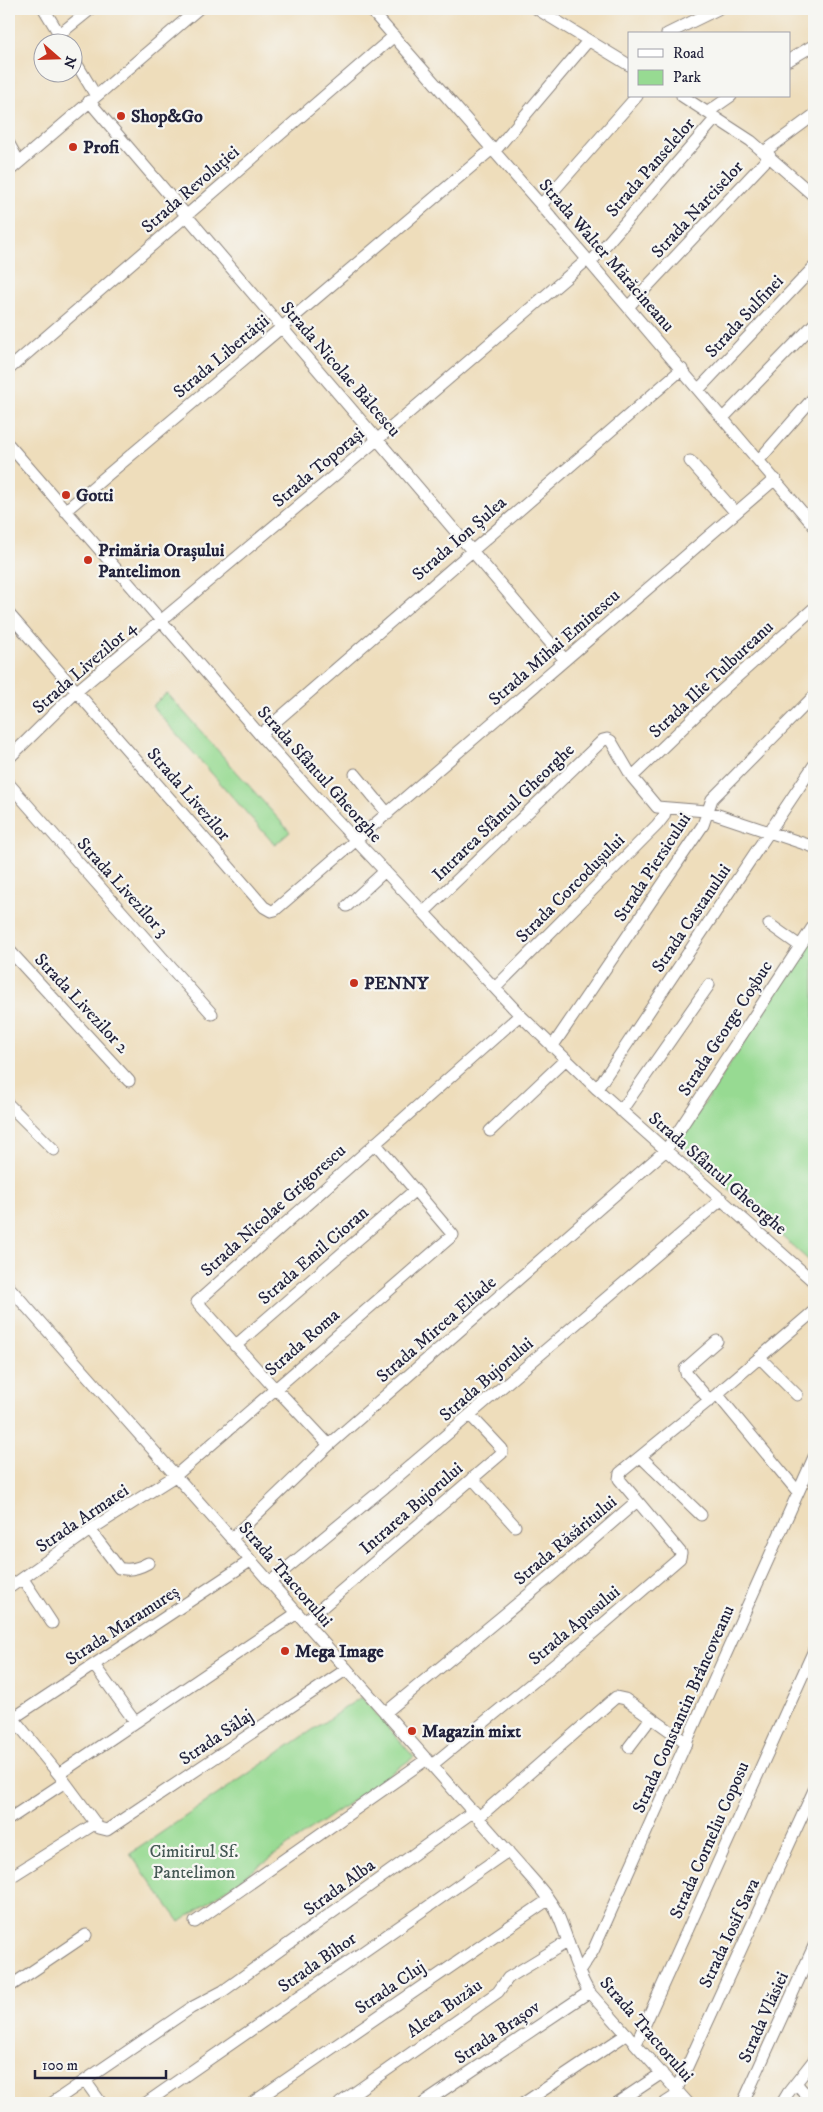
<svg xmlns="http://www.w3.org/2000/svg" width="823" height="2112" viewBox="0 0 823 2112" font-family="'IM FELL DW Pica',serif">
<rect width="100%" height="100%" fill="#f6f6f2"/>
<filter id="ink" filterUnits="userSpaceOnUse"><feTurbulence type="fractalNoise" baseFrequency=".02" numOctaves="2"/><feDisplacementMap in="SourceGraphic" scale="10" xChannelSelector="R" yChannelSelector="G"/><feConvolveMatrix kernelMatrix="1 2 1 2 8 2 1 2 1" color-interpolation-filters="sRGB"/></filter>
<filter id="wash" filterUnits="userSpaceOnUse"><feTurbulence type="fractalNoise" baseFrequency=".0096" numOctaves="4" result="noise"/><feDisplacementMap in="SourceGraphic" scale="20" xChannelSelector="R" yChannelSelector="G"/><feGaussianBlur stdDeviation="1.12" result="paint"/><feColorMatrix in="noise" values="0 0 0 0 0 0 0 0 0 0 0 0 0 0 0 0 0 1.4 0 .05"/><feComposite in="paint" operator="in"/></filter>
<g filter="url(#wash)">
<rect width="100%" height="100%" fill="#edb"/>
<!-- green -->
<path fill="#97da92" stroke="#5c7e66" d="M167,693L290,832L275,845L152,706Z
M814,935V1265L678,1144Z
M361,1697L414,1757L180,1922L130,1854Z"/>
</g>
<g filter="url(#ink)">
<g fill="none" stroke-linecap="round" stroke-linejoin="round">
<!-- minor casing -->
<g stroke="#88807b" stroke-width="13">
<path id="minor" d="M44,9L64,42
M370,9L541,205L814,526
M537,9L629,65
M60,34L91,9
M667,34L718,9
M72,56L96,96
M789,60L814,45
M682,96L751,141L814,196
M89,101L565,660
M708,112L731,96
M9,144L19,162
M494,152L588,41
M764,152L814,115
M9,171L198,9
M541,205L637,96
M590,263L716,118
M628,307L770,156
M9,369L394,36
M699,389L814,267
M723,418L814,324
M9,445L260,735L333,816L520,1015L597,1089L814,1282
M759,460L814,397
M690,461L736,513
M65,511L492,149
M9,614L264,907L271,911L275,910L775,479
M260,735L682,369
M9,758L77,691L378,439L587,260
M355,774L388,814
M632,777L719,693L814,608
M9,784L212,1014
M347,906L385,871
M424,912L603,740L607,739L611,741L632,777L657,807L706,811L814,847
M769,924L800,946
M9,950L129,1081
M495,988L657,825L664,816L666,809
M552,1047L703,825L712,799L814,696
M597,1089L814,765
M9,1105L54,1150
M621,1111L709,985
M490,1131L565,1060
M9,1287L519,1864C532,1879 548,1895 557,1913C569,1939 574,1968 589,1992L688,2103
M235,1346L415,1190
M760,1358L797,1395
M717,1394L798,1492
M710,1401L686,1373L685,1369L717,1341
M329,1445L284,1397L275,1389L197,1302L520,1015
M641,1457L701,1515
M472,1478L515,1526
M90,1530L119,1568C129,1571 139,1568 148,1563
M231,1539L329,1445L666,1150L814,925
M23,1579L52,1623
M270,1582L390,1483L722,1199
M9,1588L90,1530L175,1476L453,1235L375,1143
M305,1622L502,1453V1449L470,1415
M94,1665L135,1722
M9,1713L65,1782L99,1828L107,1830L347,1669
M385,1713L545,1581L637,1501
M9,1721L250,1561
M629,1747L651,1718
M432,1765L587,1638L680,1558L681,1553L619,1479L620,1473L717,1394L814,1311
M59,1774L297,1613
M479,1817L616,1697L625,1699L687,1743
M9,1819L65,1782
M9,1878L96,1823
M195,1922L427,1759
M579,1972L593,1951L814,1457
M9,1987L86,1935
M636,2044L814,1650
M86,2082L101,2103
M796,2083L813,2103
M676,2091L814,1790
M52,2103L191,2008L223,1991L474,1811
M146,2103L508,1851
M252,2103L548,1900
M340,2103L498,1992L508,1978L567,1942
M424,2103L589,1992
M524,2103L627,2034
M617,2103L662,2073
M665,2103L679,2094
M743,2103L814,1946
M782,2103L788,2093L814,2060"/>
</g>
<!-- minor -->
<use href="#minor" stroke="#fff" stroke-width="11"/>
</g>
</g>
<!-- markers -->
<g fill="#c8321e" stroke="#f6f6f2" stroke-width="2">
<circle cx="121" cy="116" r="5"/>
<circle cx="73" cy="147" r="5"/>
<circle cx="66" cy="495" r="5"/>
<circle cx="88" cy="560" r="5"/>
<circle cx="354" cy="983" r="5"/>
<circle cx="285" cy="1651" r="5"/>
<circle cx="412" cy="1731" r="5"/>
</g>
<g text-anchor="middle" stroke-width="4.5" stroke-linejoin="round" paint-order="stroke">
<!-- poi labels -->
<g font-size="18" font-weight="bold" fill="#22223b" stroke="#f6f6f2" text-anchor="start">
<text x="131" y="122">Shop&amp;Go</text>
<text x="83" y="153">Profi</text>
<text x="76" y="501">Gotti</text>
<text x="98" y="556">Primăria Orașului<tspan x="98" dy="21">Pantelimon</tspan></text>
<text x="364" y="989">PENNY</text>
<text x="295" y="1657">Mega Image</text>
<text x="422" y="1737">Magazin mixt</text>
</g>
<!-- street labels -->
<g font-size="18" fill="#22223b" stroke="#f6f6f2">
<text transform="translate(650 167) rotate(-49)" y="6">Strada Panselelor</text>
<text transform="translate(190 189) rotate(-41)" y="6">Strada Revoluției</text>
<text transform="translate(697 209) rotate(-47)" y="6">Strada Narciselor</text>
<text transform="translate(607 255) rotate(49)" y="6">Strada Walter Mărăcineanu</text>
<text transform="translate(744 316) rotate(-47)" y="6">Strada Sulfinei</text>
<text transform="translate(221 356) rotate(-40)" y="6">Strada Libertății</text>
<text transform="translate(341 369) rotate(49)" y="6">Strada Nicolae Bălcescu</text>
<text transform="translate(318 467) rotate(-40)" y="6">Strada Toporași</text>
<text transform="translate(459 538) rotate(-41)" y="6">Strada Ion Șulea</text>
<text transform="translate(554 647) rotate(-41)" y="6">Strada Mihai Eminescu</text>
<text transform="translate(84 667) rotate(-41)" y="6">Strada Livezilor 4</text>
<text transform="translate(711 679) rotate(-43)" y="6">Strada Ilie Tulbureanu</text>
<text transform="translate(320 774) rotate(48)" y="6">Strada Sfântul Gheorghe</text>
<text transform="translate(189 794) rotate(49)" y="6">Strada Livezilor</text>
<text transform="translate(503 812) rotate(-44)" y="6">Intrarea Sfântul Gheorghe</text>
<text transform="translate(652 867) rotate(-57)" y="6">Strada Piersicului</text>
<text transform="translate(123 887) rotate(48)" y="6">Strada Livezilor 3</text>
<text transform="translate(570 888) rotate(-45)" y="6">Strada Corcodușului</text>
<text transform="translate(691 918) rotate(-56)" y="6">Strada Castanului</text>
<text transform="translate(82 1003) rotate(47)" y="6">Strada Livezilor 2</text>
<text transform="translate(725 1028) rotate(-57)" y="6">Strada George Coșbuc</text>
<text transform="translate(718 1173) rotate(41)" y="6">Strada Sfântul Gheorghe</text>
<text transform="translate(273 1210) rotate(-42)" y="6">Strada Nicolae Grigorescu</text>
<text transform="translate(313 1255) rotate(-41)" y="6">Strada Emil Cioran</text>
<text transform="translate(436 1329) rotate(-41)" y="6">Strada Mircea Eliade</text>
<text transform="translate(302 1342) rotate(-41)" y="6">Strada Roma</text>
<text transform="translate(486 1379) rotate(-41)" y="6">Strada Bujorului</text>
<text transform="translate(411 1508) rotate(-41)" y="6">Intrarea Bujorului</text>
<text transform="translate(82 1518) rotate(-34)" y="6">Strada Armatei</text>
<text transform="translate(565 1540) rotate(-40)" y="6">Strada Răsăritului</text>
<text transform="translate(286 1574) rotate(49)" y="6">Strada Tractorului</text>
<text transform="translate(122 1625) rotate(-33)" y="6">Strada Maramureș</text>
<text transform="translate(574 1625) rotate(-40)" y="6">Strada Apusului</text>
<text transform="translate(683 1709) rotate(-66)" y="6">Strada Constantin Brâncoveanu</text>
<text transform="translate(216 1737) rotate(-34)" y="6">Strada Sălaj</text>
<text transform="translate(709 1840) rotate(-66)" y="6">Strada Corneliu Coposu</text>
<text transform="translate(339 1887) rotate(-36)" y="6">Strada Alba</text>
<text transform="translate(729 1933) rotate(-65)" y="6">Strada Iosif Sava</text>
<text transform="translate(317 1962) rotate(-35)" y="6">Strada Bihor</text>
<text transform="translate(390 1987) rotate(-34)" y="6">Strada Cluj</text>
<text transform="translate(444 2008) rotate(-35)" y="6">Aleea Buzău</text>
<text transform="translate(763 2017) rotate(-66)" y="6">Strada Vlăsiei</text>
<text transform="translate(647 2029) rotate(49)" y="6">Strada Tractorului</text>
<text transform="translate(497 2032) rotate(-34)" y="6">Strada Brașov</text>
</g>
<!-- park labels -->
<g font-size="18" fill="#455955" stroke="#f6f6f2">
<text x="194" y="1857">Cimitirul Sf.<tspan x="194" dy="21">Pantelimon</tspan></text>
</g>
</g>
<!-- margin -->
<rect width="823" height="2112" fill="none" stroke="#f6f6f2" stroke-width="30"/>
<!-- legend -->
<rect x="628" y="32" width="162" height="65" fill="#f6f6f2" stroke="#a1a1a9"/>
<rect x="638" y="49" width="25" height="8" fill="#ffffff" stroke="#a1a1a9"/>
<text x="673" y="58" font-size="15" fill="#22223b">Road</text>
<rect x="638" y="70" width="25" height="15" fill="#97da92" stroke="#a1a1a9"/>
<text x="673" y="82" font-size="15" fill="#22223b">Park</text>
<!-- north arrow -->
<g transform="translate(58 58) rotate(110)"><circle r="24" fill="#f6f6f2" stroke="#a1a1a9"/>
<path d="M0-4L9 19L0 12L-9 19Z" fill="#c8321e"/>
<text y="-8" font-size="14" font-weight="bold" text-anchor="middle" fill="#22223b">N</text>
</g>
<!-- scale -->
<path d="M35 2070v8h131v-8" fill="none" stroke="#22223b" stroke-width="2.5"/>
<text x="42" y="2070" font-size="15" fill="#22223b" stroke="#f6f6f2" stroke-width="4" paint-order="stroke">100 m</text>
</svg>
